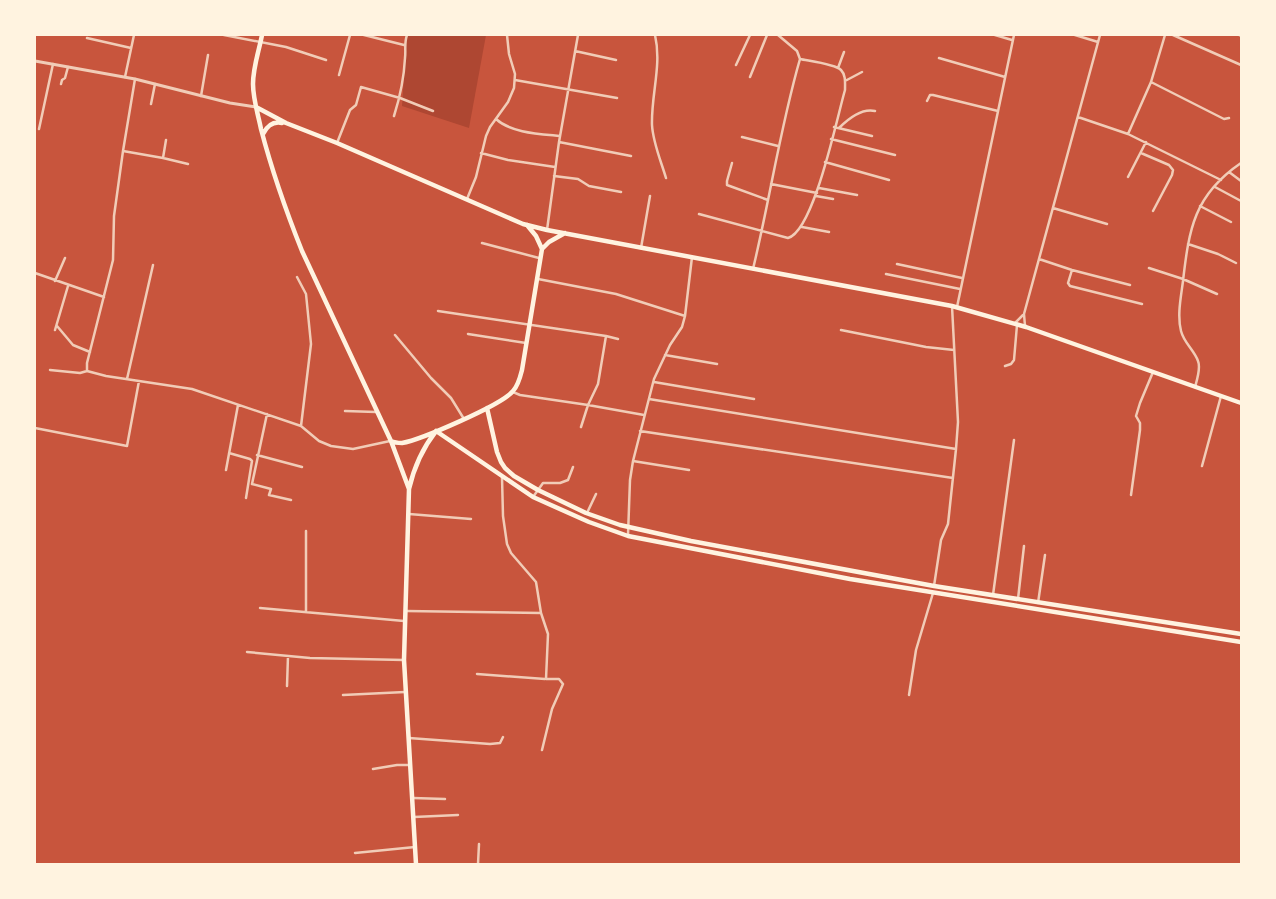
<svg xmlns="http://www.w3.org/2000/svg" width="1276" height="899" viewBox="0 0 1276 899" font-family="'Asap Condensed',sans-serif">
<rect width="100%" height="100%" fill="#c8553d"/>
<!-- green -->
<path fill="#ae4732" d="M407,35H486L469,128L402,106Z"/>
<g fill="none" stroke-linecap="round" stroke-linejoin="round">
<!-- minor -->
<path stroke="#f1ccb7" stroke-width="2.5" d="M224,35L286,47L326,60
M364,35L404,45
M655,35C662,65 651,95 652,125C653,143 661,161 666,178
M778,35L797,51L800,59
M995,35L1012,40
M1075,35L1098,42
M1173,35L1241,65
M1239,35L1241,36
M87,38L131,48
M575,51L616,60
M939,58L1005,77
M736,65L750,35
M838,68L844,52
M339,75L350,35
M125,77L134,35
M750,77L767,35
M135,79L123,151L114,216L113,260L87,363V371L106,376L192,389L301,426L319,441L331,446L353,449L390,441
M515,80L617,98
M845,81L862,72
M1151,82L1224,119L1229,118
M61,84L62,80L65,78L68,67
M201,96L208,55
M927,101L930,95H933L998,111
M151,104L155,84
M394,116C400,97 404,78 405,58C406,50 404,43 407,35
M1078,117L1128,134L1221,180
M496,119C511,133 540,134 560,136
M834,127L872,136
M839,128C848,119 862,108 875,111
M39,129L53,64
M1128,134L1151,82L1165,35
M742,137L778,146
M831,139L895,155
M559,142L631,156
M337,143L350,110L356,105L361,87L400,98L433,111
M123,151L163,158L188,164
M481,153L508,160L555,167
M1141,153L1169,165L1173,170L1172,175L1153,211
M163,158L166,140
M825,162L889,180
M732,163L727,181V185L768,200
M1229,172L1241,181
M554,176L578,179L589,186L621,192
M1128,177L1146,142
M771,184L817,193
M1215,187L1241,201
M819,188L857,195
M816,196L833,199
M467,199L476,177L486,136L490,127L508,102L514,88L515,74L509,54L507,35
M1200,206L1231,222
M1053,208L1107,224
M699,214L788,238C814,231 837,117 845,90C845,83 846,75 841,70C835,64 809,61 800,59
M802,227L829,232
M547,230L559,142L578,35
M482,243L539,258
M1188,244L1218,254L1236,263
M641,248L650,196
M1039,259L1072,270L1130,285
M897,264L962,278
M1149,268L1183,279L1217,294
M753,269C770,199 780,128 800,59
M1072,270L1068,283L1070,286L1142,304
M35,273L104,297
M886,274L960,289
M297,277L306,294L311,344L301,426
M538,279L616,294L685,316
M55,281L65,258
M957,307L1014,35
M438,311L606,336L618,339
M1015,323L1023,315
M57,326L73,345L90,352
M1025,326L1024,314L1100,35
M55,330L68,286
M841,330L926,347L954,350
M468,334L526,343
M395,335L431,378L451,398L464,419
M665,355L717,364
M1005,366L1011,364L1014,360L1017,325
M50,370L80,373L87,371
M127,379L153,265
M654,382L754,399
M1195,387C1197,380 1201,368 1198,361C1194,350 1184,343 1181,331C1177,315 1181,297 1183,281C1189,229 1194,195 1241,163
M513,392L520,395L588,405L644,415
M649,399L956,449
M345,411L376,412
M267,414L252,484L271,489L269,495L291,500
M581,427L588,405L598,384L606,336
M35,428L127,446L139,381
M640,431L953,478
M229,453L250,459L252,461L246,498
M257,455L302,467
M633,461L689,470
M1202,466L1221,396
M226,470L238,405
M1131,495L1140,430V423L1136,416L1140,403L1153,372
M533,497L543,483H560L568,480L573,467
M587,513L596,494
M409,514L471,519
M306,531V612
M628,535L630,480L633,461L654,379L670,345L682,327L685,316L692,257
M934,586L941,540L948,524L956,449L958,422L952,306
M993,595L1014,440
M1018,599L1024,546
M1038,603L1045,555
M260,608L404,621
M406,611L541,613L536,582L511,553L507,544L503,516L502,477
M541,613L548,634L546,679H559L563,684L552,709L542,750
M247,652L310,658L404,660
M477,674L545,679
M287,686L288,656
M343,695L405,692
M909,695L916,650L933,593
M409,738L490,744L500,743L503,737
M373,769L397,765H409
M413,798L445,799
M414,817L458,815
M355,853L415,847
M478,864L479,844"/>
<!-- tertiary -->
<path stroke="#f1ccb7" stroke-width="3" d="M35,61L135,79L230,103L256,107"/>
<!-- trunk -->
<path stroke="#fff3e0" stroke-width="4.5" d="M262,35C259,51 253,67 253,84C253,99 258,114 261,129C272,171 286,211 302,251L391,441L409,489
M256,107L286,123L337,143L523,224L547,230L952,306L1026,327L1241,403
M263,134C267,126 273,121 282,123
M527,225L536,236L542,249
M487,408L497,452L501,462L505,468L514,476L538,490L586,513L620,525L691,541L934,586L1241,634
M436,431L533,497L589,522L628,536L850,579L1241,642
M391,441C395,443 398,443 402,443C420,440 502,405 513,391C518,386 520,378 522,370L542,249L549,242L565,233
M416,864L404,660L409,489C414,467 422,449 436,431"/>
</g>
<!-- border -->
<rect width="1276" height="899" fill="none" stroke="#fff3e0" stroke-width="72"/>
</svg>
